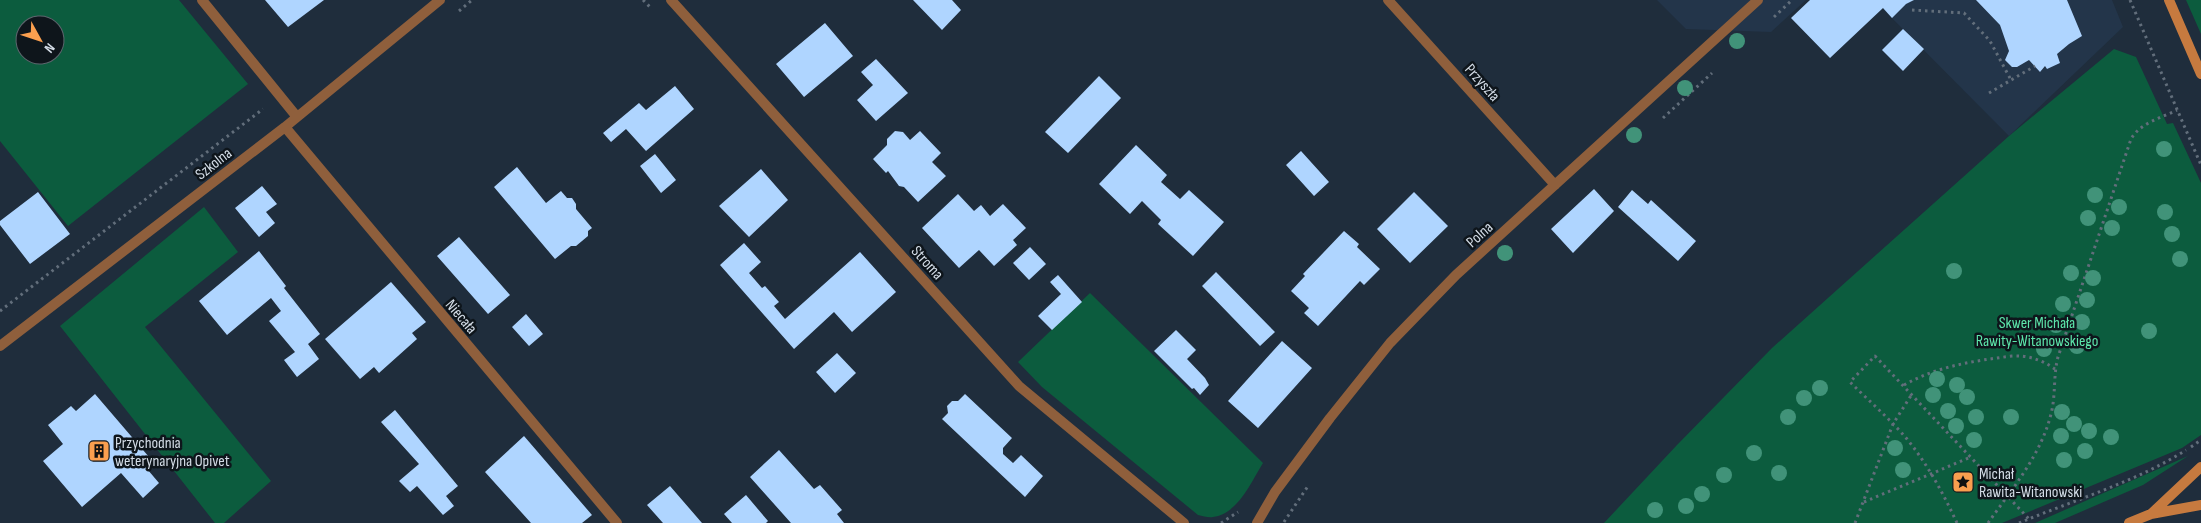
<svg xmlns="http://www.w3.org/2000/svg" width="2201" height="523" viewBox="0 0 2201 523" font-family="'Sofia Sans Condensed',sans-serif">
<rect width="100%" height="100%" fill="#1f2d3c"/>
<!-- built -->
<path fill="#23354a" d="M1657,0H1806L1771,32L1686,29Z
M1874,0H2112L2123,27L2009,136Z"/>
<!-- green -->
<path fill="#0c5c3e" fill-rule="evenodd" d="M0,0H179L248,84L68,226L0,141ZM25,25H55V55H25Z
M2186,0H2201V34Z
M2114,49L2136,57L2167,124L2173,123L2201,183V435L2182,448L2002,523H1604L1677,445L1772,348L2009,136Z
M204,207L238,252L145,327L271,481L224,523H215L60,326Z
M1090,293L1263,463C1251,482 1238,514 1213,517C1209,518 1203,516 1198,515L1042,387L1018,362Z
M2188,456L2143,485L2055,523H2035Z"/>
<!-- building -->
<path fill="#afd5ff" d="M265,0H324L288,27Z
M913,0H952L961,10L942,30Z
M1810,0H1914L1906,4L1892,18L1883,8L1830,58L1791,18Z
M1976,0H2067L2082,36L2069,44L2057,54L2060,63L2047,69L2045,66L2040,72L2029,60L2017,67H2012L2005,60L2009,51L2000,25Z
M825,23L853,56L804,97L776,64Z
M1903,29L1924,49L1903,71L1882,50Z
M876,59L908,93L876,121L857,100L873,85L861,72Z
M1099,76L1121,98L1068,153L1045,132Z
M675,86L694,109L646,151L626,129L611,142L603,133L639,103L646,110Z
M895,131L903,132L910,140L920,131L941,153L932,162L946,176L918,202L904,187L899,186L888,171L886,173L873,159L887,145V139Z
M1136,145L1167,175L1161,182L1180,199L1189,190L1224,222L1193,256L1158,224L1161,220L1142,201L1130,214L1099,184Z
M1301,151L1329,182L1314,196L1286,165Z
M655,154L676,180L661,193L640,166Z
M517,167L546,203L561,191L567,198H572L576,204V209L592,228L588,231V236L576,246H571L555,259L494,187Z
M761,169L788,200L749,237L719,206Z
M262,186L277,204L266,212L275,223L259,237L235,208Z
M1594,189L1614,211L1573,253L1551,229Z
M1632,190L1648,204L1651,200L1696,241L1678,261L1618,207Z
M38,192L70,234L30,264L0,225V221Z
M1414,192L1448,226L1410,263L1377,229Z
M958,194L974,211L981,205L990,216L1003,204L1026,228L1013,240L1017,245L994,266L979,250L959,268L922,228Z
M1344,231L1359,244L1357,247L1380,269L1364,285L1360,281L1318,326L1304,313L1309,308L1291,291L1305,276L1303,274Z
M459,237L510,295L488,314L437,256Z
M744,243L761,262L749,273L762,288L765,286L779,302L774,306L785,319L860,252L896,292L852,332L834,312L794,349L720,265Z
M1030,247L1046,264L1029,280L1013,263Z
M259,251L286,286L284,288L320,334L308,344L319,359L297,377L284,360L295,352L269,321L281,311L271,298L227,335L199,301Z
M1216,272L1275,332L1260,346L1202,286Z
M1058,275L1082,302L1052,330L1038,316L1061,294L1050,282Z
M391,282L426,322L412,333L417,339L379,373L374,367L360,379L325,339Z
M526,314L543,334L529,346L512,327Z
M1176,330L1196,350L1187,359L1205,378L1209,385L1200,395L1194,388L1192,389L1154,351Z
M1282,341L1312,368L1258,428L1228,401Z
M837,353L856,373L835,393L816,372Z
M95,394L149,457L142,463L159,483L143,498L121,473L82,507L43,461L63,444L48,425L71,406L76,411Z
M965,394L1012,438L1003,448V454L1013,463L1021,455L1043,476L1025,497L942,419L948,413L947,406L952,401H958Z
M395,410L458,486L446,496L454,506L443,515L417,486L410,492L399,481L419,464L381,422Z
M524,436L592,515L582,523H531L485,472Z
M779,450L814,489L820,485L842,510L837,514L844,523H791L750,477Z
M670,486L702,523H663L647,505Z
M746,495L768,521L766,523H732L724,514Z"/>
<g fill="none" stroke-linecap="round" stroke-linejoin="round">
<!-- path -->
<path stroke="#626e7b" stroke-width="3" stroke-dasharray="2.5 4" stroke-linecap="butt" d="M643,0L651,8
M2130,0L2201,165
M1912,10L1964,13L1990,41L2011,80
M459,11L472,0
M1774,17L1792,0
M1989,93L2035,66
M1663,118L1712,73
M0,311L263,109
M1904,385C1938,366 1973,361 2012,356C2028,355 2042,360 2055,369
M2191,447L2201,440
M1864,502L1971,457
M1284,522L1308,486
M1221,523L1238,512
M1855,523L1893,424L1912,394
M1957,523C1943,493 1928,465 1907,439C1890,419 1869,401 1850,382L1875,356L2029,519
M1988,523C2012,489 2041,455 2051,414C2056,395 2053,376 2058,357L2131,139C2140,123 2161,118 2177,110
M2019,523C2074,500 2136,482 2186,450"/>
<!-- street -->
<path stroke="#8f5f3c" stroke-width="10" d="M202,0L297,117
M671,0L1019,386L1184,523
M1388,0L1555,185
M285,127L617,523
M0,346L285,127L440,0
M1257,523L1275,492L1330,418L1390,343L1456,275L1758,0"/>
<!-- secondary -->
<path stroke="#c67a3f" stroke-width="10" d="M2169,0L2201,74
M2151,514L2201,467
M2129,523L2151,514L2201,505"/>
</g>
<!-- trees -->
<g fill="#419379">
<circle cx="1737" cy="41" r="8"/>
<circle cx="1685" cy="88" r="8"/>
<circle cx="1634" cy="135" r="8"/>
<circle cx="2164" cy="149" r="8"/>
<circle cx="2095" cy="195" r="8"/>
<circle cx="2119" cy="207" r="8"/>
<circle cx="2165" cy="212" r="8"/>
<circle cx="2088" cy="218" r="8"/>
<circle cx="2112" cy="228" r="8"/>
<circle cx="2172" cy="234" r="8"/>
<circle cx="1505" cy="253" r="8"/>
<circle cx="2180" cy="259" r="8"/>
<circle cx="1954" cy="271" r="8"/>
<circle cx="2071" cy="273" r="8"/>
<circle cx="2093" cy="278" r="8"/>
<circle cx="2087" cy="300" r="8"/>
<circle cx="2063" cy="304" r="8"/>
<circle cx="2082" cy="322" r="8"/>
<circle cx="2056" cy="325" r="8"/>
<circle cx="2149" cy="331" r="8"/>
<circle cx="2077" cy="346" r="8"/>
<circle cx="2044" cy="349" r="8"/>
<circle cx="1937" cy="379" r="8"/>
<circle cx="1957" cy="385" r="8"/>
<circle cx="1820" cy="388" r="8"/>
<circle cx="1933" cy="395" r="8"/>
<circle cx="1967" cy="397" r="8"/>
<circle cx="1804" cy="398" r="8"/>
<circle cx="1948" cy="411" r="8"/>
<circle cx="2062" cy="412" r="8"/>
<circle cx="1788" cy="417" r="8"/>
<circle cx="1976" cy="417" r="8"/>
<circle cx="2011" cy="417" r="8"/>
<circle cx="2074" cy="424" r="8"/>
<circle cx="1956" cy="426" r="8"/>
<circle cx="2089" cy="431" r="8"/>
<circle cx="2061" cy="436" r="8"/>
<circle cx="2111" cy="437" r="8"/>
<circle cx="1974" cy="440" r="8"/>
<circle cx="1895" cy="448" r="8"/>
<circle cx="2085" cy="451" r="8"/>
<circle cx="1754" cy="453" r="8"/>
<circle cx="2064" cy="460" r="8"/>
<circle cx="1903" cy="470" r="8"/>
<circle cx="1779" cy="473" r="8"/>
<circle cx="1724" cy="475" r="8"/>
<circle cx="1702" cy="494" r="8"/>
<circle cx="1686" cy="506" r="8"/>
<circle cx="1655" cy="510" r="8"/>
</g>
<!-- icons -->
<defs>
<g id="building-square" transform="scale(1.125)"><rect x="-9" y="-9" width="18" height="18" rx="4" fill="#fa9f4f" stroke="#0e151b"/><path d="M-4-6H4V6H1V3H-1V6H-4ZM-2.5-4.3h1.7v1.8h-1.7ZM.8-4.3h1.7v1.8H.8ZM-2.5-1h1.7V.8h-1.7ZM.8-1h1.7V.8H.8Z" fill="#111"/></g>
<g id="sight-square" transform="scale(1.125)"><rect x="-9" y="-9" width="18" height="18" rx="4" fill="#fa9f4f" stroke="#0e151b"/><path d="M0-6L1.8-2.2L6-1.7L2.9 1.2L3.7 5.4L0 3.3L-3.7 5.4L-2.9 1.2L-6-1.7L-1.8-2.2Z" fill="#111"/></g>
</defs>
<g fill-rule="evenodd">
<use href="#building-square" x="99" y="451"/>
<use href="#sight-square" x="1963" y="482"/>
</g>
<g text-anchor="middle" stroke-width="5" stroke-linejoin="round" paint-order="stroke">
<!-- street labels -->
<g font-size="16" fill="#d4dde7" stroke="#0e151b">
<text transform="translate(1483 82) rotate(48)" y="6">Przyszła</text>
<text transform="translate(213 163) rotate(-38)" y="6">Szkolna</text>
<text transform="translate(1479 234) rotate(-42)" y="6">Polna</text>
<text transform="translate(928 262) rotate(48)" y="6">Stroma</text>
<text transform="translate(462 316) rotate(50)" y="6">Niecała</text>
</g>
<!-- park labels -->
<g font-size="16" fill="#5de6ab" stroke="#0e151b">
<text x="2037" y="328">Skwer Michała<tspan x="2037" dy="18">Rawity-Witanowskiego</tspan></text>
</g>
<!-- poi labels -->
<g font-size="16" fill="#d4dde7" stroke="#0e151b" text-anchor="start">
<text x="115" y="448">Przychodnia<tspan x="115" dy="18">weterynaryjna Opivet</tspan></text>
<text x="1979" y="479">Michał<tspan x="1979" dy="18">Rawita-Witanowski</tspan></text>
</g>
</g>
<!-- north arrow -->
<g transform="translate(40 40) rotate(130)"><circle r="24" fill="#0e151b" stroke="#5d656d"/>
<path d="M0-4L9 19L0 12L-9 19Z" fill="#fa9f4f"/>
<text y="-8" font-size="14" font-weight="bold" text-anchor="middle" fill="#d4dde7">N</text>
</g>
</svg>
